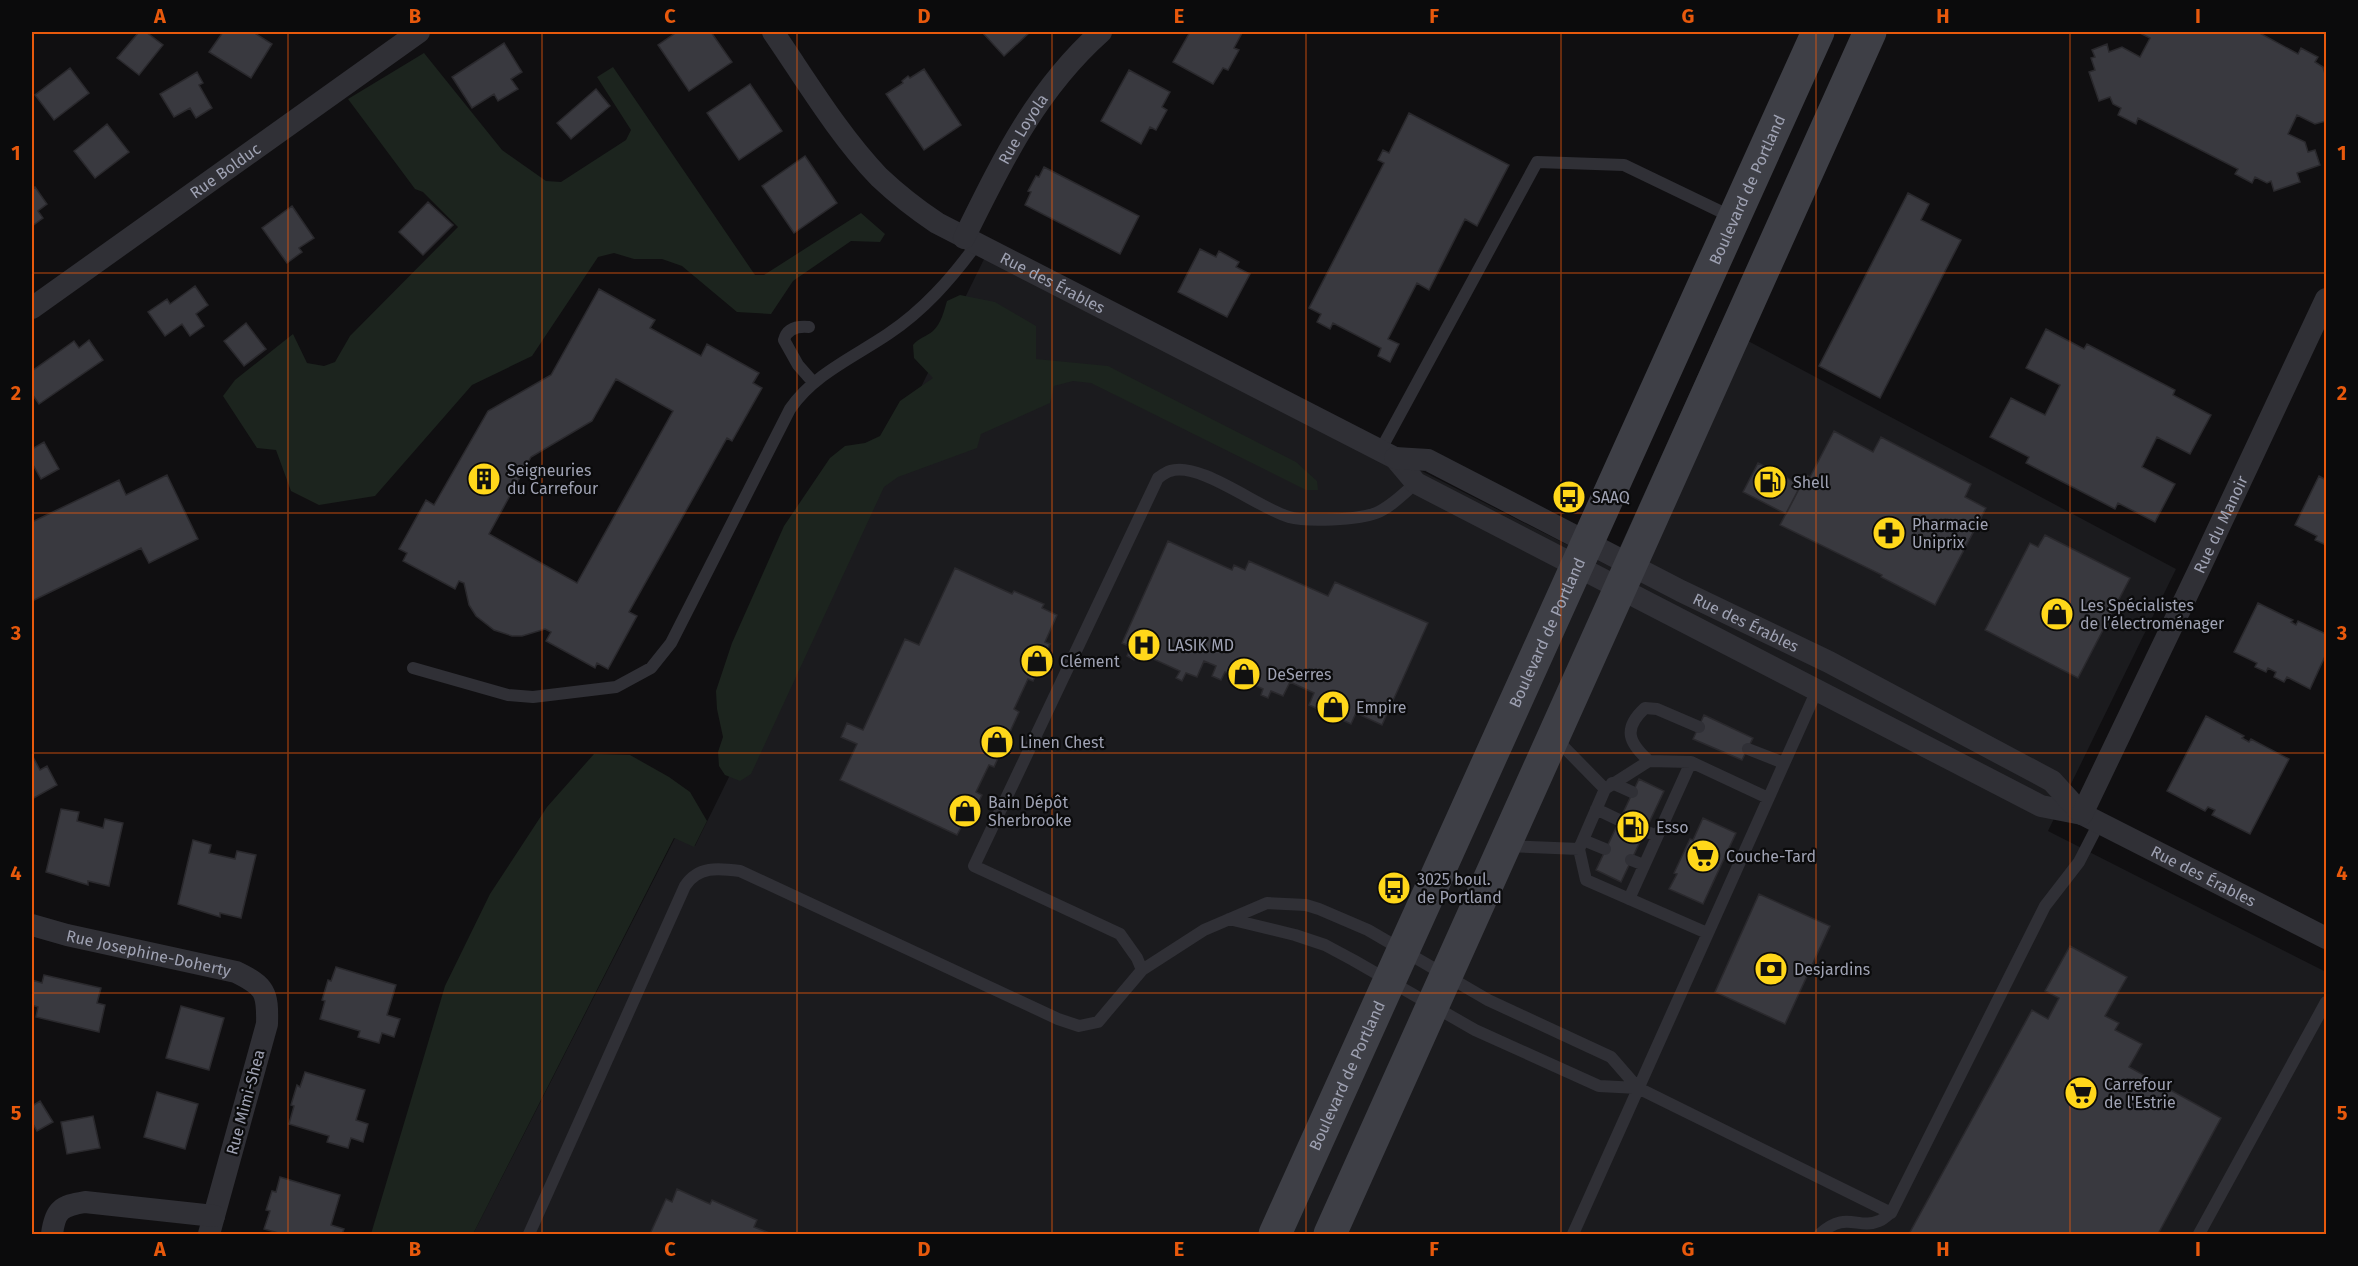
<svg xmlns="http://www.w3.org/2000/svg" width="2358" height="1266" viewBox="0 0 2358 1266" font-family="'Fira Sans',sans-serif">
<rect width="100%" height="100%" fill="#100f11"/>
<!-- built -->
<path fill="#1b1b1e" d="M988,251L1611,567L1720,326L2176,569L2048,831L2326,972V1234H473L675,838L695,846Z"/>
<!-- green -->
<path fill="#1c241e" d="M424,53L502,150L546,181L561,182L626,140L631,130L597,77L613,67L755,275H764L861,213L885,234L880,242L851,241L793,281L771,314L737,312L682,266L662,259H634L614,253L598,257L532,356L472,385L375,496L319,505L291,491L276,450L257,448L223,396L235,380L293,334L307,363L324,366L335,362L350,336L458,227L423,192L415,189L348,99Z
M960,295L995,302L1036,326V359L1108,366L1296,462L1317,481L1318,490H1306L1091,383L1073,381L1054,386L1050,403L981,434L977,448L898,477L884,487L751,774L740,781L725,775L719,766L718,752L723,737L717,709L716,691L732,643L784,526L830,458L845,446L865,443L880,436L900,401L933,378L914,358L913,345C920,337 926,337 933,331C941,324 944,311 947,301Z
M594,754L630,755L669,777L690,792L707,821L694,847L674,838L473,1234H371L445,986L490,894L547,807Z"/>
<!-- building -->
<path fill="#39393f" stroke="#2a292d" stroke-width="1.5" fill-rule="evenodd" d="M139,32H146L163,45L139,75L117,58Z
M223,32H253L272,44L251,78L209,52Z
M677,32H711L732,62L689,91L658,45Z
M982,32H1030L1004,56Z
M1190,32H1238L1242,33L1234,48L1239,50L1228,70L1223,68L1213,84L1173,62Z
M2138,32H2258L2298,54L2301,48L2318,57L2315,62L2323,67L2325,74L2326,73V121L2315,124L2297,115L2288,134L2305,142L2308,152L2315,150L2320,165L2297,173L2300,182L2274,191L2271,181L2267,183L2255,177L2252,183L2235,174L2238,169L2138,118L2136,124L2118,115L2121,108L2113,104L2110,97L2099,101L2089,72L2095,70L2091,58L2095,57L2092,50L2107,44L2109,52L2122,47L2140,57L2150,38Z
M504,43L522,72L511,79L518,89L498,101L494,94L472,108L452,77Z
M70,68L89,93L54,120L35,95Z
M924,69L961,125L924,150L886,94L903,83L902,81L908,76L910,78Z
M1129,70L1170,92L1162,107L1167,110L1156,130L1150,127L1141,144L1101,121Z
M197,72L203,83L199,85L212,108L196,118L190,108L174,117L160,94Z
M750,84L782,131L739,160L707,113Z
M596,89L610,106L571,139L557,123Z
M1409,113L1509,165L1477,226L1465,219L1429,290L1417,283L1388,339L1399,344L1390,362L1378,356L1381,348L1333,323L1330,329L1317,322L1321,314L1309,308L1384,163L1378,160L1383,150L1389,153Z
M107,124L129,152L95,178L74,151Z
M805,156L837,203L794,233L762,186Z
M1044,167L1139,216L1120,254L1025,205L1031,192L1028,191L1036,176L1039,177Z
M35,187L47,204L38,211L43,218L32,226V190Z
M1908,193L1929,204L1921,220L1961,240L1880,398L1819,366Z
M428,202L453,225L423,255L399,232Z
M292,206L314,238L299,248L302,252L287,263L262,228Z
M1200,249L1216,257L1219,251L1239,262L1236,267L1250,274L1227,317L1178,292Z
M195,286L208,305L196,314L204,326L190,336L182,324L165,336L148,312L167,299L170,304Z
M599,289L655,320L650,328L701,356L707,344L759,373L753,383L762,388L732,441L727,438L629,612L637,616L608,669L597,663L595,668L546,641L551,632L545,629L522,636H512L494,630L476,616L469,605L464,583L459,581L455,589L403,561L407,553L399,549L426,500L434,505L488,411L551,375ZM616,379L673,411L577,583L489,534L531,457L592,421Z
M246,323L266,349L244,366L224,341Z
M2046,329L2084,349L2087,344L2175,390L2173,395L2211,415L2190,454L2157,437L2142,467L2175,484L2155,522L2118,503L2115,509L2026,463L2029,457L1990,437L2011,398L2045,415L2060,385L2026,368Z
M89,340L103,360L39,404L32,394V371L74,341L79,348Z
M1834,431L1873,452L1881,437L1971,484L1965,497L1986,508L1935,605L1881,577L1882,575L1780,525L1806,475L1810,477Z
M44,442L59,469L41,479L32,463V449Z
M1758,463L1801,485L1786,514L1743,492Z
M167,475L198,539L149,563L141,548L32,601V522L119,480L126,495Z
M2319,476L2326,480V545L2315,540L2317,536L2295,525Z
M2045,535L2130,578L2078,678L1985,630L2030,543L2038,547Z
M1168,541L1232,570L1234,565L1245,570L1249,561L1328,596L1335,582L1428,623L1382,725L1356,713L1351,724L1309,705L1314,693L1290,682L1283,696L1271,691L1268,698L1261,695L1263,689L1225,672L1221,680L1212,676L1216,666L1204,661L1197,677L1186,673L1182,681L1176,678L1180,671L1138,652L1134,660L1127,656L1131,647L1122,643Z
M955,568L1012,594L1014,591L1044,604L1042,608L1057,615L1045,642L1050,644L1033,681L1028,679L1014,709L1019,712L994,767L989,765L976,792L982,795L967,826L963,824L957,835L840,780L857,744L841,737L847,723L863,730L905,639L919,645Z
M2258,603L2293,620L2291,622L2296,625L2298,621L2326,634V654L2310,689L2287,677L2284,682L2274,677L2276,672L2268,668L2266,672L2255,667L2257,663L2234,652Z
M1704,715L1753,738L1742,760L1693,739Z
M2206,716L2244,736L2242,738L2249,742L2251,739L2289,759L2250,834L2212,815L2215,810L2208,807L2205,811L2167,791Z
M32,755L40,770L47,766L57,785L32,799Z
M1639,779L1664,791L1621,882L1596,870Z
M61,809L79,812L77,821L103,828L105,819L123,823L109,886L88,881V885L46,872Z
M1703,818L1736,833L1703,904L1669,889L1677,874L1674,873L1690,839L1693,840Z
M193,840L211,845L209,853L235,859L237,851L256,855L241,918L220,913V917L178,904Z
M1759,894L1830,926L1785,1024L1715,992Z
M2070,946L2127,977L2105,1016L2119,1023L2115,1030L2142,1044L2129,1067L2221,1118L2158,1234H1909L2032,1010L2048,1019L2059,998L2045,991Z
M336,967L396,985L387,1015L400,1019L394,1037L382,1033L379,1043L358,1037L360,1031L320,1019L325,1001L322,1000L328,980L331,981Z
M44,975L101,988L97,1003L105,1005L99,1032L36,1017L38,1007L32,1005V980L42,983Z
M181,1006L224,1018L209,1070L166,1058Z
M305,1072L365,1090L356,1120L368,1124L363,1142L351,1138L348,1148L327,1142L329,1136L289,1124L294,1106L291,1105L297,1085L300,1087Z
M157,1092L198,1104L185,1149L144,1137Z
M40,1101L53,1122L37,1131L32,1122V1106Z
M93,1116L100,1148L67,1154L61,1122Z
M280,1177L340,1195L331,1225L344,1229L342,1234H282L264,1229L270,1211L266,1210L272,1191L276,1192Z
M677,1189L710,1204L712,1200L757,1220L754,1227L772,1234H650L666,1199L672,1202Z"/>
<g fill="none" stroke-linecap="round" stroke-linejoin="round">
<!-- lane -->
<path stroke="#303036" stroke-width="12" d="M809,327C798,326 787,328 784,340L798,365L813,382
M1380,451L1537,162L1624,165L1732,217
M413,668L508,695L533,697L616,687L651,668L671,643L790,409C814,374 854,357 888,334C924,310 951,279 976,245
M1555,738L1605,789
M1748,749L1784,763
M1649,761C1629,743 1622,729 1645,708L1657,709L1699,727
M1612,783L1632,792
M1596,809L1619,820
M1645,831L1657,836
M1583,840L1605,849
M1506,846L1579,849
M1631,860L1644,865
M1629,899L1691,762
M1229,919L1295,935L1325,945L1353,960L1475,1030L1599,1086L1638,1088
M1707,933L1586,880L1579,849L1605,789L1649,761L1691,762L1768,798
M1142,970L1137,958L1120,934L974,866L1158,478C1161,476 1166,472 1170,471C1200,461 1258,508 1289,517C1307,522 1358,520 1376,513C1391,507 1404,493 1416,483
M529,1234L685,886C698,866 718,868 740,871L1058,1019L1079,1026L1098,1022L1142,970L1204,930L1267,903L1306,905L1319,909L1368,930L1488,1000L1611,1057L1638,1088L1891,1213
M1573,1234L1817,690
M1820,1234C1846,1210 1858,1230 1879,1221C1883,1220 1887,1215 1891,1213L2045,906L2079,862L2099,823
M2199,1234L2326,1002"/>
<!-- street -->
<g stroke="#303036" stroke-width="22">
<path id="s1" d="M773,32C806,80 838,134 879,177C897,194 916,209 937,223L1395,458L1416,483L2041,806L2082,814L2326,938"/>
<path id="s2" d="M964,238C1002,161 1036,90 1101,32"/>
<path id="s3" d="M32,308L419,32"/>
<path id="s4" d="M1395,458L1428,460L1681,591L1829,662L2052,781L2082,814"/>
<path id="s5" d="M2082,814L2197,574L2326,299"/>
<path id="s6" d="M32,925L67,935L236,972C265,986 268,992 267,1024L209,1234"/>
<path d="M52,1234C55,1210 61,1206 85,1202L214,1216"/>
</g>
<!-- secondary -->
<g stroke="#3e3f46" stroke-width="33">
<path id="s7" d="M1275,1234L1818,32"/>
<path d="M1330,1234L1870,32"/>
</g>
</g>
<!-- grid -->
<path fill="none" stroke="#e8590c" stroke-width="1.5" stroke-opacity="0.55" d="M288,32V1234M542,32V1234M797,32V1234M1052,32V1234M1306,32V1234M1561,32V1234M1816,32V1234M2070,32V1234M32,273H2326M32,513H2326M32,753H2326M32,993H2326"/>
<!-- icons -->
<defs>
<g id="building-disc" transform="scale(1.725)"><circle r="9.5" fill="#ffd71a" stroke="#0b0b0c"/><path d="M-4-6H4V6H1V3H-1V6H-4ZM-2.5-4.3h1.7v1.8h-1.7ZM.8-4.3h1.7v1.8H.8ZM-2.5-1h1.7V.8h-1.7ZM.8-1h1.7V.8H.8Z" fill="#111"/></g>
<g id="fuel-disc" transform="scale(1.725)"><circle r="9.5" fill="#ffd71a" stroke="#0b0b0c"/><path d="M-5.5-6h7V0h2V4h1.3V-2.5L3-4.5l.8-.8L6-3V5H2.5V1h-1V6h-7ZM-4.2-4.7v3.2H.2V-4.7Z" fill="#111"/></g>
<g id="bus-disc" transform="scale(1.725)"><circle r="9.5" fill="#ffd71a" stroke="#0b0b0c"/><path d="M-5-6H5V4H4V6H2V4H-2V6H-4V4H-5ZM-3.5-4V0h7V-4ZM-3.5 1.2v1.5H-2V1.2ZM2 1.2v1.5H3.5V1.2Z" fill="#111"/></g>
<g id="pharmacy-disc" transform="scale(1.725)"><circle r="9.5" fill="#ffd71a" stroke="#0b0b0c"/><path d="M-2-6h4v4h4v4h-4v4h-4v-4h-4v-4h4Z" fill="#111"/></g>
<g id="shop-disc" transform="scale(1.725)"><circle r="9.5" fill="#ffd71a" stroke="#0b0b0c"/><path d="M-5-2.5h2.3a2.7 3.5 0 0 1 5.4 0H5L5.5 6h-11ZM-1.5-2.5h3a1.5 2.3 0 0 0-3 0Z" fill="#111"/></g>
<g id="hospital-disc" transform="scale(1.725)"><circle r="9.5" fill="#ffd71a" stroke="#0b0b0c"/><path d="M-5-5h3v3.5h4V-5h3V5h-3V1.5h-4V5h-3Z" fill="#111"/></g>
<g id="supermarket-disc" transform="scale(1.725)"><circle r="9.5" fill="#ffd71a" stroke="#0b0b0c"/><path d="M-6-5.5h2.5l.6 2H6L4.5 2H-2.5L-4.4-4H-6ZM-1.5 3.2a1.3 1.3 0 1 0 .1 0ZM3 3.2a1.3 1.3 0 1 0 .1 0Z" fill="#111"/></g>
<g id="bank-disc" transform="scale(1.725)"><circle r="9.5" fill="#ffd71a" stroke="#0b0b0c"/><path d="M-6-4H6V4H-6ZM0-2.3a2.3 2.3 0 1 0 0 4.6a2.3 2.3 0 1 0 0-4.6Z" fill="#111"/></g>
</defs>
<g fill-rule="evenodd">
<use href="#building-disc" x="484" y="479"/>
<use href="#fuel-disc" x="1770" y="482"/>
<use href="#bus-disc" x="1569" y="497"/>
<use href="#pharmacy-disc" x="1889" y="533"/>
<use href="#shop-disc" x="2057" y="614"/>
<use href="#hospital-disc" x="1144" y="645"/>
<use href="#shop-disc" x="1037" y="661"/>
<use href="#shop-disc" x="1244" y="674"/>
<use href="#shop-disc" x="1333" y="707"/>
<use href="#shop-disc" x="997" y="742"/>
<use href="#shop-disc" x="965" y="811"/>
<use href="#fuel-disc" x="1633" y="827"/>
<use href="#supermarket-disc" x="1703" y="856"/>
<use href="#bus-disc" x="1394" y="888"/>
<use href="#bank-disc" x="1771" y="969"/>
<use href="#supermarket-disc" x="2081" y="1093"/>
</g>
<g text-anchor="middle" stroke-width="4.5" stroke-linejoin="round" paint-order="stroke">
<!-- street labels -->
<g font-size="16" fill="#9fa2b3" stroke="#0b0b0c">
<text dy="6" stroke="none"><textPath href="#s2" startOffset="124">Rue Loyola</textPath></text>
<text dy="6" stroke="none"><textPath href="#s3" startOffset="237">Rue Bolduc</textPath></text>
<text dy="6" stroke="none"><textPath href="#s7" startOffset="1146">Boulevard de Portland</textPath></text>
<text dy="6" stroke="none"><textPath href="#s1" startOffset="384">Rue des Érables</textPath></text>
<text dy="6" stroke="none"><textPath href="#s5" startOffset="321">Rue du Manoir</textPath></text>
<text dy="6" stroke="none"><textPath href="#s4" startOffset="390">Rue des Érables</textPath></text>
<text dy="6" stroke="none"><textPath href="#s7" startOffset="660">Boulevard de Portland</textPath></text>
<text dy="6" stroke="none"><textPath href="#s1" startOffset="1683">Rue des Érables</textPath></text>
<text dy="6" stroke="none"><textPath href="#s6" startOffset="120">Rue Josephine-Doherty</textPath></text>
<text dy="6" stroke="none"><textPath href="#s7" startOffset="174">Boulevard de Portland</textPath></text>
<text transform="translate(245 1102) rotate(-75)" y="6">Rue Mimi-Shea</text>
</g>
<!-- poi labels -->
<g font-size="16" fill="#9fa2b3" stroke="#0b0b0c" text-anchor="start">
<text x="507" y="476">Seigneuries<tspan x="507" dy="18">du Carrefour</tspan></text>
<text x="1793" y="488">Shell</text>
<text x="1592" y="503">SAAQ</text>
<text x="1912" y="530">Pharmacie<tspan x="1912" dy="18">Uniprix</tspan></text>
<text x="2080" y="611">Les Spécialistes<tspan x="2080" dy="18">de l’électroménager</tspan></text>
<text x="1167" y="651">LASIK MD</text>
<text x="1060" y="667">Clément</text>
<text x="1267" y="680">DeSerres</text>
<text x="1356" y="713">Empire</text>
<text x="1020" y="748">Linen Chest</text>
<text x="988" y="808">Bain Dépôt<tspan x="988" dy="18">Sherbrooke</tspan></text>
<text x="1656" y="833">Esso</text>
<text x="1726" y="862">Couche-Tard</text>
<text x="1417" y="885">3025 boul.<tspan x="1417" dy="18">de Portland</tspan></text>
<text x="1794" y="975">Desjardins</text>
<text x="2104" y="1090">Carrefour<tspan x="2104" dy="18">de l'Estrie</tspan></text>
</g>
</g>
<!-- border -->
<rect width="2358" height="1266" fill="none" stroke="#0b0b0c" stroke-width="66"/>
<rect x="33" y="33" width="2292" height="1200" fill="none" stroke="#e8590c" stroke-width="2"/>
<g font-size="20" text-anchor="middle" font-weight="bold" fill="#e8590c">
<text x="160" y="23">A</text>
<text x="415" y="23">B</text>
<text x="670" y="23">C</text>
<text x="924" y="23">D</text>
<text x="1179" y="23">E</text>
<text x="1434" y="23">F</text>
<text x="1688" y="23">G</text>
<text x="1943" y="23">H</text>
<text x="2198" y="23">I</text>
<text x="16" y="160">1</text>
<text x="2342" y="160">1</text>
<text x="16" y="400">2</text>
<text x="2342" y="400">2</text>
<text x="16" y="640">3</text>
<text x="2342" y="640">3</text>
<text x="16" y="880">4</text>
<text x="2342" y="880">4</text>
<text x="16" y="1120">5</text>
<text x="2342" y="1120">5</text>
<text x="160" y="1256">A</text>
<text x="415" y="1256">B</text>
<text x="670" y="1256">C</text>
<text x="924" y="1256">D</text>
<text x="1179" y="1256">E</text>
<text x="1434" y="1256">F</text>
<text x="1688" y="1256">G</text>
<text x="1943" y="1256">H</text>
<text x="2198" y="1256">I</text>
</g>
</svg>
